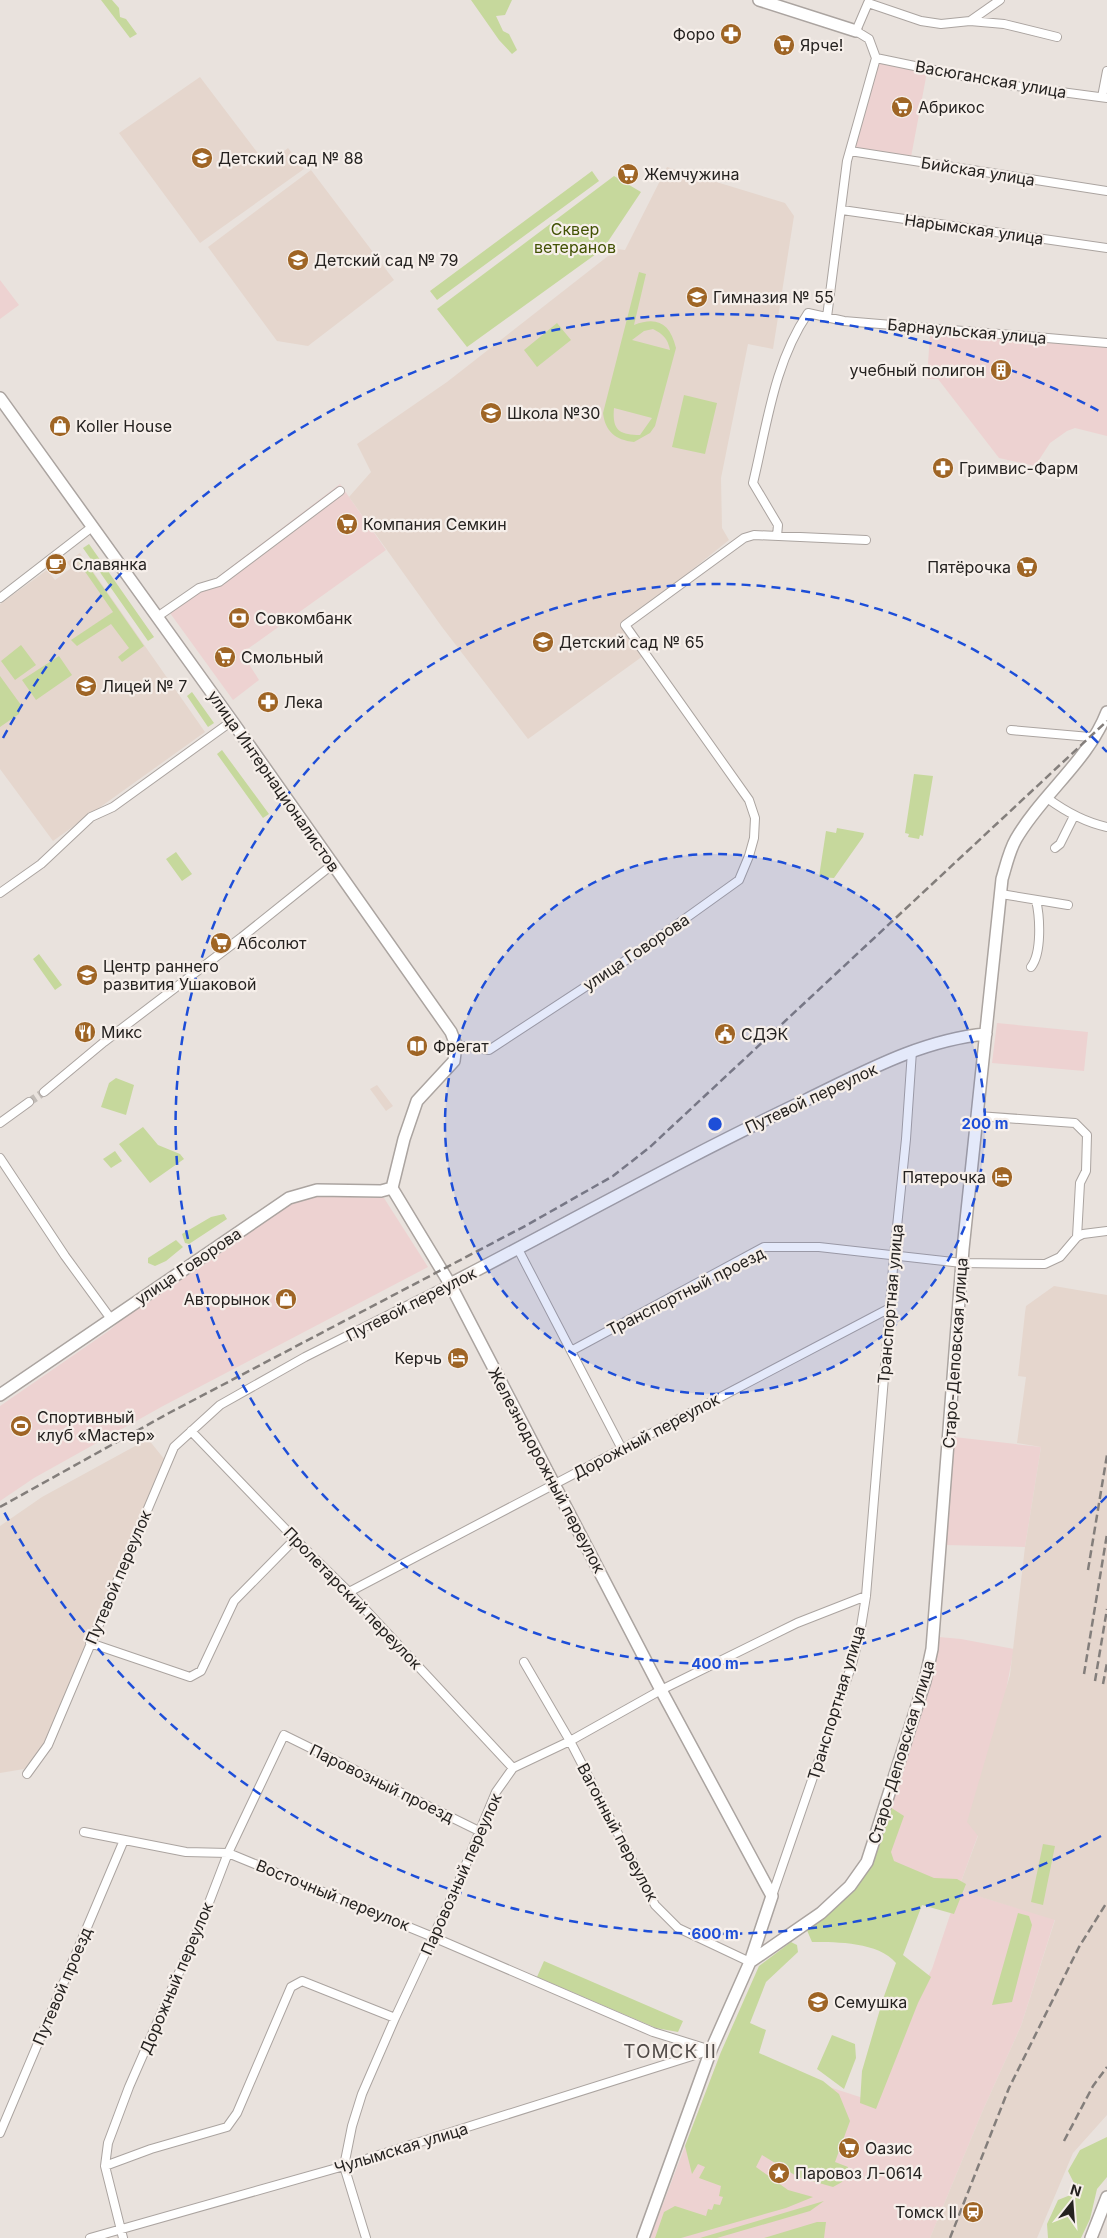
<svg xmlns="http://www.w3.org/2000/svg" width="1107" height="2238" viewBox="0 0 1107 2238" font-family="Inter,sans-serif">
<rect width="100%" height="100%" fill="#e9e2dd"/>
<!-- commercial -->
<path fill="#edd2d1" d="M879,63L927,72L911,157L854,148Z
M0,280L19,305L0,319Z
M930,334L1107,347V436L1075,428L1067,431L1050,443L1035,466L999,458L938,379H927Z
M340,484L386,550L242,653L259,680L233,700L170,613Z
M997,1023L1088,1032L1084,1071L992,1063Z
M319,1196L384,1198L428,1267L163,1406L34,1478L0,1501V1406L110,1330L130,1312L211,1260L292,1203Z
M954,1437L1041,1447L1025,1547L945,1545Z
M939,1637L961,1639L1014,1649L978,1835L958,1890L1055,1919L1021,2026L983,2110L930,2238H650L721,2052L863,2098L932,1969L958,1891L873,1860L930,1682Z"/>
<!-- built -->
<path fill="#e5d6cd" d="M200,77L260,156L272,161L288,148L304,169L200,243L119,133Z
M667,167L785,203L794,216L773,349L748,344L721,478L722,528L729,540L621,627L643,656L528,739L442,627L349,497L371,472L357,444L447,382L617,249L625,250Z
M311,170L394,280L308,346L277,341L208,247Z
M80,553L205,732L53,841L0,769V604L47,570L55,580L71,568L67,562Z
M377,1085L393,1106L386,1111L370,1089Z
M1054,1286L1107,1295V2115L1073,2153L1037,2238H930L983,2110L1021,2026L1055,1920L958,1890L978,1836L967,1822L1010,1675L1025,1547L1041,1447L1017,1443L1026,1377L1018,1376L1025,1313L1026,1306Z
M148,1439L165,1460L46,1742L24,1769L0,1773V1526L42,1497Z"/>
<!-- green -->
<path fill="#c6d89c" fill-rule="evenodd" d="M101,0H112L119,8L120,17L126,19L137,34L130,38Z
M471,0H512L505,15L496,16L503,31L509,34L517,50L512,54L499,40Z
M592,171L599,181L437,300L430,291Z
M614,176L641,192L603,249L467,347L437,309Z
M639,272L646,274L634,325C657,316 670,323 676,348L655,426L650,433L634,442C615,440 605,431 603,413ZM653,329C663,334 668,339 670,350L632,340L644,331ZM614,408L652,418L640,435C619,435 612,430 614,408Z
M557,323L571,340L537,367L524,350Z
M684,395L717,403L705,454L672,447Z
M89,544L154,637L148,641L83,548Z
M82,557L144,646L122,662L118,657L129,648L111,624L77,646L71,640L113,612L77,560Z
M21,645L36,665L15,680L1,661Z
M59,656L72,675L36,700L22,680Z
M0,676L21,705L19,714L0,727Z
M192,692L214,723L208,727L187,696Z
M222,750L269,814L263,818L217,754Z
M914,774L933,776L923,836L920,835L919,839L908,837L909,834L905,833Z
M837,828L864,833L863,837L834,878L819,877L826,831L836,833Z
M176,852L192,874L182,881L166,859Z
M39,954L62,985L55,990L33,959Z
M116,1078L134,1085L126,1115L101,1107L109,1083Z
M143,1127L158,1145L180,1154L184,1159L150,1183L119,1144Z
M115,1151L122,1161L111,1168L103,1159Z
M224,1214L227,1219L189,1244L185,1243L182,1234L211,1217Z
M176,1240L183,1247L166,1261L155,1266L148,1263V1258Z
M890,1807L904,1816L891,1852L894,1861L934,1878L957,1879L966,1884L954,1914L922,1905L903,1955L931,1977L918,2003L876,2109L860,2103L862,2071L883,1999L896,1963C878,1942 838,1942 812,1942L806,1928L853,1889Z
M1043,1844L1055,1846L1043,1905L1031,1902Z
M1018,1913L1029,1916L1032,1925L1012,2002L992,2005Z
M791,1942L797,1945L798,1952L766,1982L750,2023L766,2030L759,2053L823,2081L839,2094L850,2121L835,2162L848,2167L842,2182L833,2187L798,2177L762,2155L756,2167L788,2190L813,2197L786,2208L681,2238H655L664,2212L675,2206L706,2216L708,2209L712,2210L714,2204L720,2205L723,2197L719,2196L721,2186L699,2178L705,2167L698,2164L692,2174L685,2146L721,2052L759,1966Z
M544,1961L683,2021L678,2032L656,2028L537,1977Z
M832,2035L855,2044L856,2058L844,2089L817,2069Z
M1107,2137V2177L1097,2189L1090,2219L1081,2238H1048L1047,2224L1058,2200L1068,2196L1075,2185L1068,2171L1080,2150Z
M824,2201L810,2211L717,2238H700Z
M817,2222H826L824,2238H764Z"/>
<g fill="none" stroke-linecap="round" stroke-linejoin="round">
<!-- street-tunnel -->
<path stroke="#c2bcb7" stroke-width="8" stroke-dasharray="8 4" stroke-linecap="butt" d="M29,1102L44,1092"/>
<!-- street casing -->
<g stroke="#aba4a0" stroke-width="10">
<path id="street" d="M970,21L1000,0
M876,58L1001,84L1107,98
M1102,97L1107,71
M850,151L1107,191
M842,210L1107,248
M827,317L847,161L876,58L869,39L856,31L868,3L921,21L941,24L970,21L1004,24L1057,37
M777,536L778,525L753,483C767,425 774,363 808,313L844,321L1107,343
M0,598L92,527
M157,617L199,588L219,582L340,491
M1011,730L1090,737L1095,735
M1047,798C1066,812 1084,822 1107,827
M1055,848L1060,844L1074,816
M0,893L41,864L91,817L113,807L232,721
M1001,894L1068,905
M1031,967C1042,953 1040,917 1036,900
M456,1045L489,1050L640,951L739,880L749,856L754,838L755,818L749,800L625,625L744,538L754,535L866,540
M44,1092L104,1042L242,937L333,864
M978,1116L1075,1123L1087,1135L1086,1171L1080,1183L1077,1237
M0,1123L29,1102
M0,1158L65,1256L111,1319
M518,1249L622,1449
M571,1351L764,1247H819L962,1263L1045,1264L1060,1257L1077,1237L1083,1234L1107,1231
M191,1431L295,1539L349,1592L513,1768
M349,1592L890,1308
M90,1643L190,1677L201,1671L234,1601L295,1539
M524,1662L570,1741L655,1905L678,1928L750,1962
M27,1774L48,1745L174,1447L220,1405L305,1357L450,1284
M84,1832L186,1852L228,1853L433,1937L653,2032L711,2050
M772,1896L852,1664L860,1633L866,1596L894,1256L906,1139L912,1051
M0,2133L124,1840
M105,2166L151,2149L227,2127L237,2113L291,1987L302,1981L395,2018
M90,2238L344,2166L711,2050
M123,2238L105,2166L108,2143L129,2087L205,1913L228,1853L284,1735L479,1831
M366,2238L344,2166L352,2126L362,2094L395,2018L459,1881L496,1792L513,1768L570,1741L661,1690L797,1623L866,1596"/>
</g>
<!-- secondary casing -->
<g stroke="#aba4a0" stroke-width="14">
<path id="secondary" d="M759,0L856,31
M0,398L232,721L451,1032L456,1045L454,1061L417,1101L404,1139L392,1188L450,1284L661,1690L772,1896L750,1962L711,2050L643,2238
M450,1284C568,1223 685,1157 806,1100C864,1072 921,1040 986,1034
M0,1395L289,1198L317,1190L381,1191L392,1188
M750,1962L821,1913L850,1886L867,1862L925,1681L932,1649L963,1249L1002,879C1006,866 1009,851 1016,839C1042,794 1088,761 1107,712
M1091,2238L1107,2197"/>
</g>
<!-- street -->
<use href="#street" stroke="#fff" stroke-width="8"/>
<!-- secondary -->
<use href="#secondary" stroke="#fff" stroke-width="11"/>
<!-- rail -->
<path stroke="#837e7b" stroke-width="2.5" stroke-dasharray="8 4" stroke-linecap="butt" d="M0,1507L169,1413L527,1225L613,1176L650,1147L1107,721
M1088,1570L1107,1455
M1084,1674L1107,1534
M1095,1681L1107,1609
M1103,1684L1107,1663
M1064,2141L1093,2086L1107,2067
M950,2238L1009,2088L1079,1947L1107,1902"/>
</g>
<!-- distance rings -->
<circle cx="715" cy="1124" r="270" fill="#1d4ed8" fill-opacity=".12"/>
<g fill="none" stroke="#1d4ed8" stroke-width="2.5" stroke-dasharray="9 6">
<circle cx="715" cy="1124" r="270"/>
<path d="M1107 1496A540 540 0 1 1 1107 752"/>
<path d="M1101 1836A810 810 0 0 1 3 1510M3 738A810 810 0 0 1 1101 412"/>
</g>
<!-- icons -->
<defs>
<g id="pharmacy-disc" transform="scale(1.125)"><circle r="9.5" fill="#9f6525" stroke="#f6efea"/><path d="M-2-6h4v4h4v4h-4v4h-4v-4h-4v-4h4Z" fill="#fff"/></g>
<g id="supermarket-disc" transform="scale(1.125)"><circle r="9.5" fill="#9f6525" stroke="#f6efea"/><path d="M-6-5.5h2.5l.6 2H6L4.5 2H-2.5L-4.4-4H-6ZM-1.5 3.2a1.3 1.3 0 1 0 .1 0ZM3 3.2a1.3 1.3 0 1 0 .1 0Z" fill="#fff"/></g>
<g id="school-disc" transform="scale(1.125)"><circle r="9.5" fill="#9f6525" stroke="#f6efea"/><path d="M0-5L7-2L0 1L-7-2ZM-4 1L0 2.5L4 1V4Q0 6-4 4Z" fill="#fff"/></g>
<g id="building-disc" transform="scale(1.125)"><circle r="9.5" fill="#9f6525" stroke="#f6efea"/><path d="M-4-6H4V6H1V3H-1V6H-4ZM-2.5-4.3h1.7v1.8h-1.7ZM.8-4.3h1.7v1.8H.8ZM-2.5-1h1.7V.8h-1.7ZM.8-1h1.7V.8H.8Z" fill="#fff"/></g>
<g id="shop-disc" transform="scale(1.125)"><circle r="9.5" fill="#9f6525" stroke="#f6efea"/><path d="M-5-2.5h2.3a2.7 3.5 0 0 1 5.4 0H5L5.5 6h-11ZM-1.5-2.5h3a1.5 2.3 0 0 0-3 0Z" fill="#fff"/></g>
<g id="cafe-disc" transform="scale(1.125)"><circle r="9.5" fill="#9f6525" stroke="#f6efea"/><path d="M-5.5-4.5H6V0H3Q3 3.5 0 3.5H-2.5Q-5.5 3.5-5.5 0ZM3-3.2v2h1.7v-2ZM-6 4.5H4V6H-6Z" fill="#fff"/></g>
<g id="bank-disc" transform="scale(1.125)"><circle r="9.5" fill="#9f6525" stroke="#f6efea"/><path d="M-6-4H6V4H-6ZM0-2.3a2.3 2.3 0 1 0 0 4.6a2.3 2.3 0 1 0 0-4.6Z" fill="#fff"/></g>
<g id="restaurant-disc" transform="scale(1.125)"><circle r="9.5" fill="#9f6525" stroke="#f6efea"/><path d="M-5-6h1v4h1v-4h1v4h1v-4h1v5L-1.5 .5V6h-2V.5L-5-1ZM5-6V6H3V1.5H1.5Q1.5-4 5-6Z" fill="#fff"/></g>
<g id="civic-disc" transform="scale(1.125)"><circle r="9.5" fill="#9f6525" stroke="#f6efea"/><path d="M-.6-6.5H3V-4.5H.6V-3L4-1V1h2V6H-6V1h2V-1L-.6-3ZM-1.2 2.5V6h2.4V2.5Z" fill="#fff"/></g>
<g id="library-disc" transform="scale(1.125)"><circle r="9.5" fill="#9f6525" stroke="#f6efea"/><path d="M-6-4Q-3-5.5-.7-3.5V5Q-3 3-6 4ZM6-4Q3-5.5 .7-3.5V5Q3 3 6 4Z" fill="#fff"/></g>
<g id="hotel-disc" transform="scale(1.125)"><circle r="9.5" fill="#9f6525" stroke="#f6efea"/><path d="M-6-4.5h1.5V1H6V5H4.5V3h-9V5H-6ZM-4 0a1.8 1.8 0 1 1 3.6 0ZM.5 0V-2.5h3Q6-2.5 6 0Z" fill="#fff"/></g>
<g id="stadium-disc" transform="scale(1.125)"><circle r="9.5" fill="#9f6525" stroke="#f6efea"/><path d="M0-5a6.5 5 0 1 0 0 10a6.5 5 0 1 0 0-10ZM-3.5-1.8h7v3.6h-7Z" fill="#fff"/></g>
<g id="sight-disc" transform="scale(1.125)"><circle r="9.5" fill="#9f6525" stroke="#f6efea"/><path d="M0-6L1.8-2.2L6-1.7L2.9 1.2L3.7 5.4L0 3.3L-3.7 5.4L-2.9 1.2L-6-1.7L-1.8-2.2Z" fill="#fff"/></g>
<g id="station-disc" transform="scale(1.125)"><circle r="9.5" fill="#9f6525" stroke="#f6efea"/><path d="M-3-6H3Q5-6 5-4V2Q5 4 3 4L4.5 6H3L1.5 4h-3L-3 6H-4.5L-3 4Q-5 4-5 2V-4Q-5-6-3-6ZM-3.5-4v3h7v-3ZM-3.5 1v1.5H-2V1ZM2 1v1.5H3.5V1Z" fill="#fff"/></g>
</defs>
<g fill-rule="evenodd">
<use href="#pharmacy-disc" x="731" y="34"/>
<use href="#supermarket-disc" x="784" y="45"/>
<use href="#supermarket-disc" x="902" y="107"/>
<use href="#school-disc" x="202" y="158"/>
<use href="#supermarket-disc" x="628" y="174"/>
<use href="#school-disc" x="298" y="260"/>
<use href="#school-disc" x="697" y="297"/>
<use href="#building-disc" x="1001" y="370"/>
<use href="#school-disc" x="491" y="413"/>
<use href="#shop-disc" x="60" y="426"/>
<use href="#pharmacy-disc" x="943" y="468"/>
<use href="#supermarket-disc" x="347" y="524"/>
<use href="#cafe-disc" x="56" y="564"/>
<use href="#supermarket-disc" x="1027" y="567"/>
<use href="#bank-disc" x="239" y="618"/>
<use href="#school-disc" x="543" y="642"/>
<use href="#supermarket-disc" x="225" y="657"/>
<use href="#school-disc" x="86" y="686"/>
<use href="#pharmacy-disc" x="268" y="702"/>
<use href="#supermarket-disc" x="221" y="943"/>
<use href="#school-disc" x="87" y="975"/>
<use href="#restaurant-disc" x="85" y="1032"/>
<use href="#civic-disc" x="725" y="1034"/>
<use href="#library-disc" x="417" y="1046"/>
<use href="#hotel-disc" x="1002" y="1177"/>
<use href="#shop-disc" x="286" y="1299"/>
<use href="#hotel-disc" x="458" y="1358"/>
<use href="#stadium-disc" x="21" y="1426"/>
<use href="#school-disc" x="818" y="2002"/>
<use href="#supermarket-disc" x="849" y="2148"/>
<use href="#sight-disc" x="779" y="2173"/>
<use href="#station-disc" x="973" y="2212"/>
</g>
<g text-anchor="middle" stroke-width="4.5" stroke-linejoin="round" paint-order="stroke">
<!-- poi labels -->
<g font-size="16" fill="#252220" stroke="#f6efea" text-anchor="start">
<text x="715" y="40" text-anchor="end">Форо</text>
<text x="800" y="51">Ярче!</text>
<text x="918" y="113">Абрикос</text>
<text x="218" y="164">Детский сад № 88</text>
<text x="644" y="180">Жемчужина</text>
<text x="314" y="266">Детский сад № 79</text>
<text x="713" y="303">Гимназия № 55</text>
<text x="985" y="376" text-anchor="end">учебный полигон</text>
<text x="507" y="419">Школа №30</text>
<text x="76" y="432">Koller House</text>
<text x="959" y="474">Гримвис-Фарм</text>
<text x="363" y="530">Компания Семкин</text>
<text x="72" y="570">Славянка</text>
<text x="1011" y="573" text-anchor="end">Пятёрочка</text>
<text x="255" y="624">Совкомбанк</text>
<text x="559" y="648">Детский сад № 65</text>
<text x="241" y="663">Смольный</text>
<text x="102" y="692">Лицей № 7</text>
<text x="284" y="708">Лека</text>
<text x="237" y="949">Абсолют</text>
<text x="103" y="972">Центр раннего<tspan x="103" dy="18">развития Ушаковой</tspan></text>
<text x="101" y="1038">Микс</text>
<text x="741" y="1040">СДЭК</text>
<text x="433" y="1052">Фрегат</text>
<text x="986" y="1183" text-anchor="end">Пятерочка</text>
<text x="270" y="1305" text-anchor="end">Авторынок</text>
<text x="442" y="1364" text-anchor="end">Керчь</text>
<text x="37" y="1423">Спортивный<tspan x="37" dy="18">клуб «Мастер»</tspan></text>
<text x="834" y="2008">Семушка</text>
<text x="865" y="2154">Оазис</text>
<text x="795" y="2179">Паровоз Л-0614</text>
<text x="957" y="2218" text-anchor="end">Томск II</text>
</g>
<!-- street labels -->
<g font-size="16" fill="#252220" stroke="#f6efea">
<text transform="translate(991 79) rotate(10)" y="6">Васюганская улица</text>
<text transform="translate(978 171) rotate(9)" y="6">Бийская улица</text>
<text transform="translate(974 229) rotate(8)" y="6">Нарымская улица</text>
<text transform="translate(967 331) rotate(5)" y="6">Барнаульская улица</text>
<text transform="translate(274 781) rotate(55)" y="6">улица Интернационалистов</text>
<text transform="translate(636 952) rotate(-34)" y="6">улица Говорова</text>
<text transform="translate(811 1098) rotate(-25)" y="6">Путевой переулок</text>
<text transform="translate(188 1266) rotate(-34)" y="6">улица Говорова</text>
<text transform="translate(686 1291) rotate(-27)" y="6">Транспортный проезд</text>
<text transform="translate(411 1304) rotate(-27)" y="6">Путевой переулок</text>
<text transform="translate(890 1304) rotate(-85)" y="6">Транспортная улица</text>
<text transform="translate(955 1353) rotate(-86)" y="6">Старо-Деповская улица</text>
<text transform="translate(646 1436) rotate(-28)" y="6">Дорожный переулок</text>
<text transform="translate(547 1470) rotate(62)" y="6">Железнодорожный переулок</text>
<text transform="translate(118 1577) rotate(-67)" y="6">Путевой переулок</text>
<text transform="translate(353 1598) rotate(46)" y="6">Пролетарский переулок</text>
<text transform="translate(836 1703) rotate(-73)" y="6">Транспортная улица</text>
<text transform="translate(901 1752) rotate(-73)" y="6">Старо-Деповская улица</text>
<text transform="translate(382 1783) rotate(26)" y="6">Паровозный проезд</text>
<text transform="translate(618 1832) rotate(62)" y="6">Вагонный переулок</text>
<text transform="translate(461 1874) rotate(-66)" y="6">Паровозный переулок</text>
<text transform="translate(333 1895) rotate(22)" y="6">Восточный переулок</text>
<text transform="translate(176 1978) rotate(-67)" y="6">Дорожный переулок</text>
<text transform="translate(62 1986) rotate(-67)" y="6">Путевой проезд</text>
<text transform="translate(401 2148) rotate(-17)" y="6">Чулымская улица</text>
</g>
<!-- park labels -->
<g font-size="16" fill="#425204" stroke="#f6efea">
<text x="575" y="235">Сквер<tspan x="575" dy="18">ветеранов</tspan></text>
</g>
<!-- quarter labels -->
<g font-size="19" letter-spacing="1" fill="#524c49" stroke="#f6efea">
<text x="670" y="2058">ТОМСК II</text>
</g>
</g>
<circle cx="715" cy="1124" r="8" fill="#1d4ed8" stroke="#f6efea" stroke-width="2.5"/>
<g font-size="15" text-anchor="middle" font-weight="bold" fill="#1d4ed8" stroke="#f6efea" stroke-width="4.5" stroke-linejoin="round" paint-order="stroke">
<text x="985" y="1129">200 m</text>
<text x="715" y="1669">400 m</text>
<text x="715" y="1939">600 m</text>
</g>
<!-- north arrow -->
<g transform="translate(1072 2203) rotate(17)" stroke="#f6efea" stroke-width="4" paint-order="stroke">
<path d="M0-4L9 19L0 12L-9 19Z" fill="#252220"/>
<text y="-8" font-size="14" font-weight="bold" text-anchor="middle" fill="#252220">N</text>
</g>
</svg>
